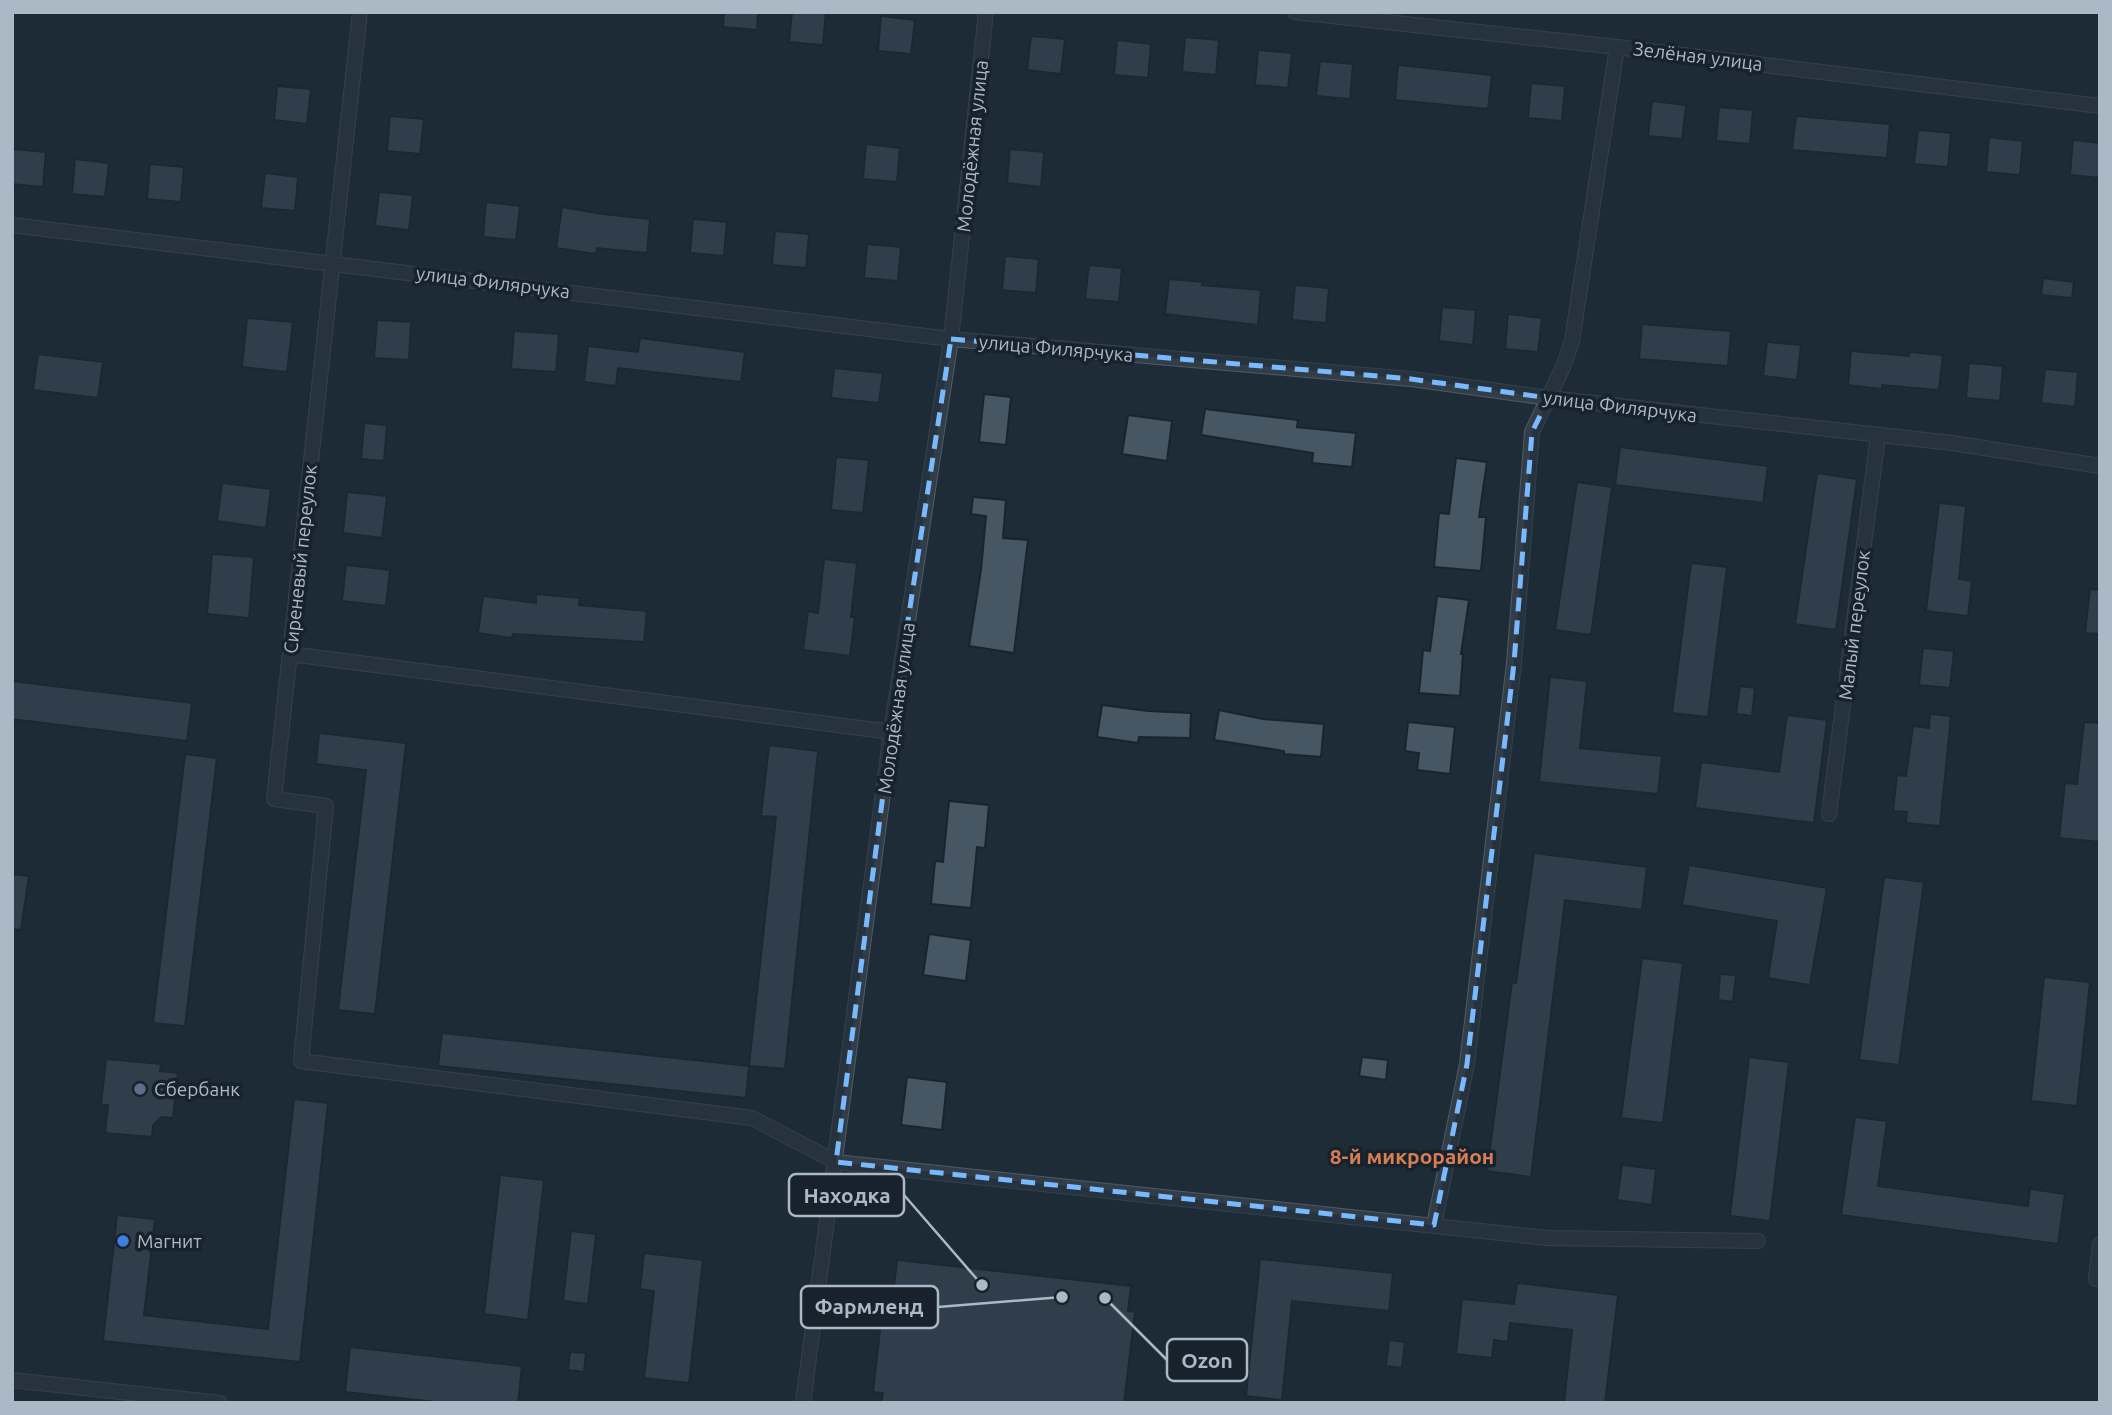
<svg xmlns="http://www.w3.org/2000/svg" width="2112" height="1415" viewBox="0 0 2112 1415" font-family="Ubuntu,sans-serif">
<rect width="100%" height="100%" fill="#1e2c37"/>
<!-- building -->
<path fill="#465663" stroke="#19242e" stroke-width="2" d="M724,12H758L757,30L723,27Z
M792,12H826L823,45L789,42Z
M881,16L915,20L911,54L878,51Z
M1031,36L1065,39L1061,74L1027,70Z
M1185,37L1219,40L1216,75L1182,72Z
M1117,40L1151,44L1148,78L1114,75Z
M1258,50L1292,53L1288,88L1255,85Z
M1320,61L1353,64L1350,99L1316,96Z
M1398,65L1492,75L1488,109L1395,100Z
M1531,83L1565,86L1562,121L1528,118Z
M277,86L311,89L307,124L274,120Z
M1652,101L1686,105L1682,139L1648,136Z
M1719,107L1753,110L1750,144L1716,141Z
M390,116L424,119L420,154L387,151Z
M1796,116L1890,124L1887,158L1792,150Z
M1918,130L1951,133L1948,167L1914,164Z
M1989,137L2023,141L2020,175L1986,172Z
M2073,140L2100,143V178L2070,175Z
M866,144L900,148L897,182L863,179Z
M12,149L46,152L43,187L12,184Z
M1010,149L1044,152L1041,187L1007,183Z
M75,159L109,163L105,197L72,194Z
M150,164L184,167L181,202L147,199Z
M265,173L298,177L295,211L261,208Z
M379,192L413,195L409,230L375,226Z
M486,202L520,206L516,240L483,237Z
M562,207L602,214L650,219L647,253L597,248L596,254L556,248Z
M693,219L727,222L724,256L690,253Z
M775,231L809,234L806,268L772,265Z
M867,244L901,247L898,281L864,278Z
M1005,256L1039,259L1036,293L1002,290Z
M1089,265L1122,268L1119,302L1085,299Z
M2043,278L2074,282L2072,298L2041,295Z
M1169,279L1203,282L1202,285L1261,290L1258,325L1165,314Z
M1295,285L1329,288L1326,323L1292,320Z
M1442,307L1476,310L1473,345L1439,341Z
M1508,314L1542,318L1538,352L1505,349Z
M247,318L293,322L287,372L242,367Z
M377,320L411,322L409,360L374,358Z
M1642,324L1731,331L1728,366L1639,359Z
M514,331L559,334L556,372L511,369Z
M640,338L745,352L741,382L618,368L616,386L584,382L588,346L638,352Z
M1767,342L1801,345L1797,380L1763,376Z
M1851,351L1909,356V352L1943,355L1939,390L1882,385V389L1848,385Z
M38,354L103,362L98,398L33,390Z
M1969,363L2003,366L2000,401L1966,398Z
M834,368L883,373L879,403L831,398Z
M2045,369L2078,372L2075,407L2041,403Z
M984,394L1011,397L1006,445L979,442Z
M1205,409L1298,420L1297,427L1356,433L1352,467L1312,463L1313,453L1201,435Z
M1128,415L1172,421L1167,461L1122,454Z
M364,423L387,425L384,461L361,459Z
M1620,447L1768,466L1763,503L1615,485Z
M836,457L869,460L863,513L831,510Z
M1456,458L1487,462L1479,517H1486L1481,571L1434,567L1439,513L1449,514Z
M1817,473L1857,479L1836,630L1795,624Z
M1577,482L1612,487L1591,635L1555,630Z
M222,483L271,489L266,528L217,521Z
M347,492L387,496L382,538L343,533Z
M973,497L1006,500L1003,538L1028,540L1014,653L969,646L981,570L986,516L971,514Z
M1939,503L1966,506L1959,579L1972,581L1968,616L1926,611Z
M212,554L254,557L249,618L207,614Z
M824,559L857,563L851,617H855L850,656L803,650L808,611L818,613Z
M1691,563L1727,567L1708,717L1672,713Z
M346,565L390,570L386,606L342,601Z
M2090,589L2100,590V634L2085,633Z
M536,594L580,598L579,605L647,611L644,642L513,634L512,638L478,633L483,596L536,603Z
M1437,596L1469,600L1461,654H1463L1460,696L1419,693L1423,650L1430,651Z
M1923,648L1954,651L1950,688L1919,685Z
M1550,677L1587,681L1580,748L1662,756L1658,794L1539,782Z
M12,681L192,703L187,741L12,719Z
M1740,686L1755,688L1752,716L1736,714Z
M1102,705L1148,711L1191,713L1190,738L1139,737L1138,743L1097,737Z
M1219,710L1263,719L1324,724L1321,757L1284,754V751L1214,740Z
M1930,714L1951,716L1940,826L1906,823L1907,812L1893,811L1897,775L1906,776L1913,726L1929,728Z
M1787,715L1827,720L1814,823L1695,808L1701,762L1779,772Z
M1408,722L1455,727L1450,774L1417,770L1419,753L1405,751Z
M2084,722L2100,723V842L2059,838L2065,783L2077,784Z
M319,733L406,743L375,1014L338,1010L366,770L316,764Z
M769,745L818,751L785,1069L749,1066L776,817L761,816Z
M185,754L217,758L185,1026L153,1023Z
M949,801L989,805L985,848L977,847L971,908L931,904L935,861L943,862Z
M1534,853L1647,867L1642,910L1565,900L1531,1177L1487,1171L1512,982L1516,983Z
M1689,865L1827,888L1810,985L1768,978L1777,921L1682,905Z
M12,874L29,876L21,930L12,929Z
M1884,877L1924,882L1899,1065L1859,1060Z
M929,934L971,940L966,981L923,975Z
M1642,958L1683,963L1663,1123L1621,1118Z
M1720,974L1736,975L1733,1002L1718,1000Z
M2044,977L2090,982L2077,1106L2031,1101Z
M442,1033L749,1066L746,1098L438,1066Z
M1362,1057L1388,1060L1386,1080L1359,1076Z
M1749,1057L1789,1062L1770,1221L1730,1216Z
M106,1059L161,1064L160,1071L178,1073L173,1118L161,1117L153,1126L152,1137L105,1133L108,1105H101Z
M907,1077L947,1082L942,1130L901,1125Z
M294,1099L328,1103L300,1362L103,1341L117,1215L155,1219L144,1315L268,1329Z
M1855,1117L1887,1121L1878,1186L2028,1206L2030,1189L2065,1194L2058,1244L1841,1215Z
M1622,1165L1656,1169L1652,1205L1617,1200Z
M500,1175L544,1180L528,1320L484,1314Z
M571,1231L596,1234L588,1304L563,1301Z
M644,1253L703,1260L689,1383L644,1378L654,1291L640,1289Z
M1260,1259L1393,1273L1389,1311L1292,1301L1282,1400L1246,1396Z
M897,1260L1131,1286L1128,1311L1135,1312L1124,1403H881L883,1393L873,1392L881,1322L890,1321Z
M1517,1283L1618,1295L1605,1403H1564L1572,1330L1510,1323L1508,1342L1494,1340L1492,1358L1456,1354L1462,1299L1514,1304Z
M1389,1340L1405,1342L1402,1368L1386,1366Z
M350,1347L522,1366L518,1403H445L345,1392Z
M570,1352L586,1353L584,1372L568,1370Z"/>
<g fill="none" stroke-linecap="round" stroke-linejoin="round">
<!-- minor casing -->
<g stroke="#4f5b66" stroke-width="16">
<path id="minor" d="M360,12L274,799L326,806L301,1061L752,1118L836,1162L1547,1238L1758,1241
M1295,12L1617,47L2100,106
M12,225L951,339L1411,379L1549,398L1952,443L2100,466
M290,654L891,732
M1829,814L1878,436
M1434,1225L1467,1064L1514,663L1532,432L1563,367L1572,341L1617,47
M2096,1279L2100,1244
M12,1380L220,1403
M803,1403L891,732L951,339L986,12"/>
</g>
<!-- minor -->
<use href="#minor" stroke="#323d47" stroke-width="14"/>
</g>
<!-- marked area -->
<path d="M0 0H2112V1415H0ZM951,339L1411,379L1549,398L1532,432L1514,663L1467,1064L1434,1225L836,1162L891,732Z" fill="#1e2c37" fill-opacity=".55" fill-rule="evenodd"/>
<path fill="none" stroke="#78bafd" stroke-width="5" stroke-dasharray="14 9" stroke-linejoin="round" d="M951,339L1411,379L1549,398L1532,432L1514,663L1467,1064L1434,1225L836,1162L891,732Z"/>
<!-- markers -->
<circle fill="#5c6f8a" stroke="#18222c" stroke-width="2.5" cx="140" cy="1089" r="7"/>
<circle fill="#3f7fe0" stroke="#18222c" stroke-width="2.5" cx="123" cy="1241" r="7"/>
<g text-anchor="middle" stroke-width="7" stroke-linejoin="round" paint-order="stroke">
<!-- street labels -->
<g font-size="19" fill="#abb8c5" stroke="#18222c">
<text transform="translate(1698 56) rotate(7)" y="7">Зелёная улица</text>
<text transform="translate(972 146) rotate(-84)" y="7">Молодёжная улица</text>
<text transform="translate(493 282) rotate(7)" y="7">улица Филярчука</text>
<text transform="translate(1056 348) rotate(5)" y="7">улица Филярчука</text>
<text transform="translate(1620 406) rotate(7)" y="7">улица Филярчука</text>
<text transform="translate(300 559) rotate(-84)" y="7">Сиреневый переулок</text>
<text transform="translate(1854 625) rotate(-83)" y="7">Малый переулок</text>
<text transform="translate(896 708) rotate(-82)" y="7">Молодёжная улица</text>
</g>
<!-- poi labels -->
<g font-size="19" fill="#abb8c5" stroke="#18222c" text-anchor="start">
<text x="154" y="1096">Сбербанк</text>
<text x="137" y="1248">Магнит</text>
</g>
<!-- neighbourhood labels -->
<g font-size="21" font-weight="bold" fill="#d87e53" stroke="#18222c">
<text x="1412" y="1164">8-й микрорайон</text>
</g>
</g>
<!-- callouts -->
<path fill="none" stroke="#abb8c5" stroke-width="2.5" d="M982 1285L904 1195M1062 1297L938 1307M1105 1298L1167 1360"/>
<g fill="#abb8c5" stroke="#18222c" stroke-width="2.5">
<circle cx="982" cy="1285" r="7"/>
<circle cx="1062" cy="1297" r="7"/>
<circle cx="1105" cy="1298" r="7"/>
</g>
<g fill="#18222c" stroke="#abb8c5" stroke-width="2.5">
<rect x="789" y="1174" width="115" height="42" rx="7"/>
<rect x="801" y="1286" width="137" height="42" rx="7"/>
<rect x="1167" y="1339" width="80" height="42" rx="7"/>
</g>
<g font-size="21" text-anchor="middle" font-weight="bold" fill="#abb8c5">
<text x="847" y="1203">Находка</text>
<text x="869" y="1314">Фармленд</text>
<text x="1207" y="1368">Ozon</text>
</g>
<!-- border -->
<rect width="2112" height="1415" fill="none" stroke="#abb8c5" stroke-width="28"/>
</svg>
